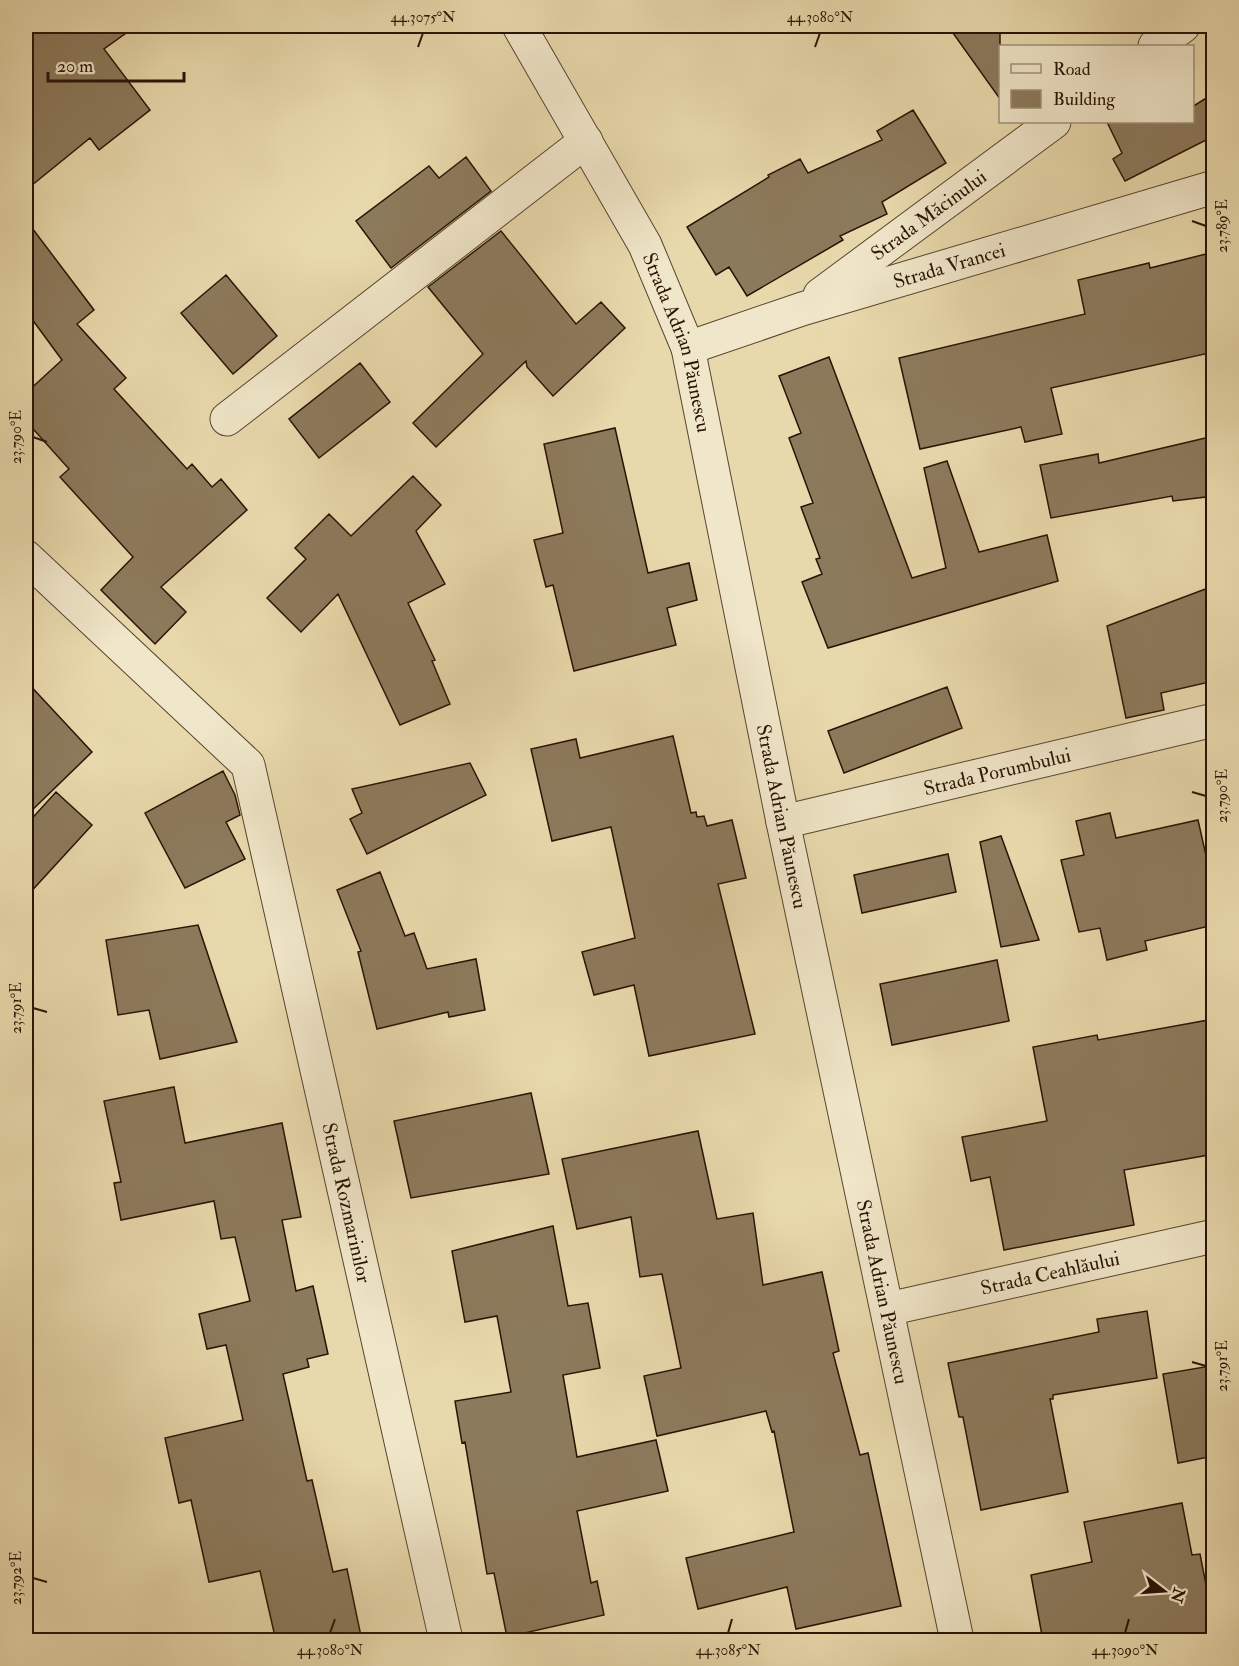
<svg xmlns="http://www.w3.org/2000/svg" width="1239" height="1666" viewBox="0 0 1239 1666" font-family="'IM FELL Double Pica',serif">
<rect width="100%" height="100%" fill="#e8d9ac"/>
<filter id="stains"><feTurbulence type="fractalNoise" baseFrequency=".00333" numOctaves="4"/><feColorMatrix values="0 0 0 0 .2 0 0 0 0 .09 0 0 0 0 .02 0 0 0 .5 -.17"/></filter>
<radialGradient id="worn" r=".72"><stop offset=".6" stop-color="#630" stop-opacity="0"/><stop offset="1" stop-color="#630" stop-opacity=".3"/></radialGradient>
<!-- building -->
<path fill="#8c7a5c" stroke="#291305" stroke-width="1.5" d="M26,26H136L104,49L150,110L99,150L90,138L26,190Z
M948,26H1000V99Z
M1214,93V136L1125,181L1113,159L1122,153L1107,122H1192V107Z
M913,110L946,163L882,202L887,214L840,236L843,240L747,296L729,267L716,275L687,227L769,177L768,175L800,159L808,173L882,140L877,131Z
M466,157L491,191L391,268L356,221L429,166L439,178Z
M26,220L94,310L77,324L126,378L114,389L187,469L192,464L212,487L221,479L247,510L161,587L186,612L155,644L101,590L133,557L60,477L69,469L26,421V393L62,360L26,311Z
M501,231L576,324L601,302L625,328L553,396L527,367L526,361L436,447L413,423L483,354L428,287Z
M1214,252V352L1051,388L1062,434L1025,442L1021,427L920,449L899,358L1085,314L1078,280L1149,263L1150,268Z
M226,275L277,336L233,374L181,313Z
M829,357L912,578L946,568L924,468L947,461L979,552L1047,535L1058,581L828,648L802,582L822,574L816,559L820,558L801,507L813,503L789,438L801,433L779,376Z
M360,363L390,402L319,458L289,419Z
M615,428L648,573L689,563L697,600L667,608L676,645L574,671L553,585L546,587L534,540L563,533L544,444Z
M1214,436V496L1173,501L1172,496L1051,518L1040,465L1098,454L1099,463Z
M413,476L441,505L416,531L445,584L408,603L435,660L432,661L450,704L400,725L338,594L301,632L267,598L306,559L295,548L329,514L351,536Z
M1208,588L1214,612V681L1161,693L1164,710L1126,718L1107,626Z
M26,681L92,752L26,816Z
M947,687L962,728L844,773L828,731Z
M673,736L691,813L696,812L697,817L704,816L707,826L732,820L746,878L718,884L755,1034L649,1056L634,985L594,995L582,952L635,938L611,827L552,841L531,749L576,739L580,758Z
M470,763L486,795L367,854L350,819L362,813L352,789Z
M223,771L235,795L240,815L226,822L245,859L185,888L145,813Z
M56,792L92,825L26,897V825Z
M1110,813L1116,838L1198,820L1214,891V925L1145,941L1147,950L1107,960L1100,928L1079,932L1061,860L1084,855L1076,821Z
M1001,836L1039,940L1001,947L980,842Z
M948,854L956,892L862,913L854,875Z
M380,872L405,936L414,933L427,969L476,959L485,1010L449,1017L448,1012L377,1029L358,952L361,951L337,890Z
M198,925L237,1042L160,1059L149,1010L118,1015L106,940Z
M997,960L1009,1021L892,1045L880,984Z
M1214,1019V1154L1124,1170L1134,1225L1004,1250L990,1177L971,1181L962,1137L1047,1121L1033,1047L1097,1035L1098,1040Z
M174,1087L185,1143L282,1123L301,1217L282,1220L296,1291L313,1286L328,1354L307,1359L309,1367L283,1374L307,1481L312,1480L333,1572L347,1569L362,1641H276L260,1571L209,1582L191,1500L179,1503L165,1438L243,1420L226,1345L207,1349L199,1314L250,1301L235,1237L221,1239L214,1201L121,1220L114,1183L121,1182L104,1101Z
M531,1093L549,1174L411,1198L394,1121Z
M698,1131L717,1219L753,1213L763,1285L822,1272L839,1351L833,1353L860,1455L868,1453L901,1606L796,1629L787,1587L698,1609L686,1558L794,1532L774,1431L772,1432L766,1411L657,1436L644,1376L681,1368L662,1274L640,1277L631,1217L577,1229L562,1159Z
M553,1226L568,1306L588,1303L600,1368L563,1375L577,1457L656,1440L668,1491L577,1511L591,1583L597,1581L604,1615L507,1637L494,1573L487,1574L465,1442L462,1443L455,1401L511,1392L497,1316L465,1322L452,1251Z
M1147,1311L1157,1378L1053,1395V1399H1050L1068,1492L981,1510L963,1417H959L948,1363L1099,1332L1097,1319Z
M1210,1366L1214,1386V1456L1178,1463L1163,1374Z
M1182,1503L1192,1555L1200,1554L1214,1625V1641H1043L1031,1575L1092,1562L1084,1522Z"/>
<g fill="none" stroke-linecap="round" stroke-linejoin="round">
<!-- street casing -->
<g stroke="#59442f" stroke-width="35">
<g id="street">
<path id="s1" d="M519,26L645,245L688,348L783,822L957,1640"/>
<path d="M1155,46L1183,26"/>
<path id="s2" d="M820,295L1054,122"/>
<path id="s3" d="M688,348L802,309L1214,187"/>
<path d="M227,419L586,141"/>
<path id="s4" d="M26,557L248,765L446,1640"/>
<path id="s5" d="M783,822L1214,720"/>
<path id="s6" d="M888,1309L1214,1236"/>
</g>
</g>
<!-- street -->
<use href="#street" stroke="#f0e6c9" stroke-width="33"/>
</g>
<!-- ticks -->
<path fill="none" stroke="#291305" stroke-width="2" d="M418,47L423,33M815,47L820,33M1192,221L1206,226M33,437L47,442M1192,792L1206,796M33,1008L47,1012M1192,1362L1206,1366M33,1578L47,1582M330,1633L335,1619M728,1633L732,1619M1125,1633L1129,1619"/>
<g text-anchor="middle" stroke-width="4.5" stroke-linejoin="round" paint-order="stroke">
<!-- street labels -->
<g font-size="20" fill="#291305" stroke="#f0e6c9">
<text dy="7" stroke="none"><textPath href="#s2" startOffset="135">Strada Măcinului</textPath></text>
<text dy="7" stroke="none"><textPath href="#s3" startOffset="274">Strada Vrancei</textPath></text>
<text dy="7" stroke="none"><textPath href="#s1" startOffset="356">Strada Adrian Păunescu</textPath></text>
<text dy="7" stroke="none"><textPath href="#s5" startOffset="220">Strada Porumbului</textPath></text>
<text dy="7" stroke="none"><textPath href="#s1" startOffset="842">Strada Adrian Păunescu</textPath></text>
<text dy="7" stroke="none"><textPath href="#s4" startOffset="753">Strada Rozmarinilor</textPath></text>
<text dy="7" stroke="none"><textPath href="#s6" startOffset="166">Strada Ceahlăului</textPath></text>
<text dy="7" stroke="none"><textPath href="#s1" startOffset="1328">Strada Adrian Păunescu</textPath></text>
</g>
</g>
<!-- margin -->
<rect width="1239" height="1666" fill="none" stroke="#e8d9ac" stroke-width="66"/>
<!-- legend -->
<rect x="999" y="45" width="195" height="78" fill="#f0e6c9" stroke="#a0927b" stroke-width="1.5"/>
<rect x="1011" y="64" width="30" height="9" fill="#f0e6c9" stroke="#a0927b" stroke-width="1.5"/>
<text x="1053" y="75" font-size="18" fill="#291305">Road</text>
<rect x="1011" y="90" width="30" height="18" fill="#8c7a5c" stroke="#a0927b" stroke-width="1.5"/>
<text x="1053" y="105" font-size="18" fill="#291305">Building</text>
<!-- north arrow -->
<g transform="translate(1164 1591) rotate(107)" stroke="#f0e6c9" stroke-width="4.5" paint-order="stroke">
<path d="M0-4.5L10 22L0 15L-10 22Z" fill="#291305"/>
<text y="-9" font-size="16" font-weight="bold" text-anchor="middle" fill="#291305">N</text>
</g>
<!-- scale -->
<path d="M48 72v9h136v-9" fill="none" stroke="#291305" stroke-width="3"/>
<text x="57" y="72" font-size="18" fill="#291305" stroke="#f0e6c9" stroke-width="4.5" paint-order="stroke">20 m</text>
<rect x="33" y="33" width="1173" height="1600" fill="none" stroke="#291305" stroke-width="2"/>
<g font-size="15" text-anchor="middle" fill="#291305">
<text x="423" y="22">44.3075°N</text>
<text x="820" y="22">44.3080°N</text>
<text transform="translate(1222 226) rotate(-90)" y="5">23.789°E</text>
<text transform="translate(16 437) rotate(-90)" y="5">23.790°E</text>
<text transform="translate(1222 796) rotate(-90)" y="5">23.790°E</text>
<text transform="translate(16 1008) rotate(-90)" y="5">23.791°E</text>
<text transform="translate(1222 1366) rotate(-90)" y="5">23.791°E</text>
<text transform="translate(16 1578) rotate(-90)" y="5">23.792°E</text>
<text x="330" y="1655">44.3080°N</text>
<text x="728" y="1655">44.3085°N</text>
<text x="1125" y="1655">44.3090°N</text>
</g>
<rect width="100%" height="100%" filter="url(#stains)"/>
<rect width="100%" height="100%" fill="url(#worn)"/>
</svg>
